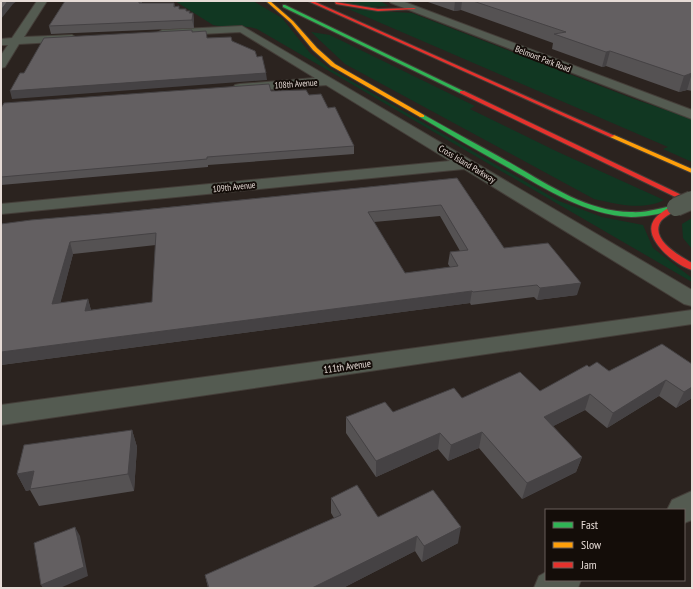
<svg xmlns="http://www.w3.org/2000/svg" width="693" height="589" viewBox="0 0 693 589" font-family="'PT Sans Narrow',sans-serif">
<rect width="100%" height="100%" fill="#2b231f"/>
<!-- green -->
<path fill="#113722" d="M175,1H253L282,18L310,53L329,68L559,201L602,217L643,225L653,248L692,278V282L257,29C242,24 227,28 213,25Z
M337,1H380L389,6L370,7Z
M346,8L361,10L412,13L634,99L692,119V162L663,149L668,147Z
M311,32L330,35L475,106L470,109L558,152L664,200C643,211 616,204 594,199L345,64Z
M692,218V249L683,238L682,224Z"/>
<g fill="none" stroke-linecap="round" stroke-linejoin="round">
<!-- street casing -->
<g stroke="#443e39" stroke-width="2">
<path id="street" d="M37,1H47L24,37L72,35L77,38L72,41L19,44L5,67L1,68V55L8,45H1V39L12,38Z
M389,1H402L692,110V119L391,3Z
M242,26L692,290V306L684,304L464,169L1,214V204L450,161L326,85L240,92L235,91L233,88L235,85L240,84L315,78L240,32L162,36L157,33L162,30Z
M692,310V324L1,425V405Z
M692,491V520L684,523V510H667L672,500Z
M546,572V580H581L578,588H534L539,576Z"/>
</g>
<!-- fast casing -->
<g stroke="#443e39" stroke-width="2">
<path id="fast" d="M283,5H285L465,92L460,93L283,7Z
M420,115H424C454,132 484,148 514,165C550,186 589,212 631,212C647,213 661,208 676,205L680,207L679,209C663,213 647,217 631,217C585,215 546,189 507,167C478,151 449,134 420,117Z"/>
</g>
<!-- slow casing -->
<g stroke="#443e39" stroke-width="2">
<path id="slow" d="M266,1H270L293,21L317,48L335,64L424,115V117H420L331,66L313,50L291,23Z
M610,135H614L692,169V173L610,137Z"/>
</g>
<!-- jam casing -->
<g stroke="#443e39" stroke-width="2">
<path id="jam" d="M308,1H313L615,136L610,137Z
M335,2L378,9L414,8L416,9L378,11L336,4Z
M460,91H464L692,200V205L460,93Z
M672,205H675L679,207C674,213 666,215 661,221C649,239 680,256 692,263V270C677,266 646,242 652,224C655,215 665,211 672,205Z"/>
</g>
<!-- street -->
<use href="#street" fill="#545b51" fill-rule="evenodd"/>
<!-- fast -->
<use href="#fast" fill="#30b455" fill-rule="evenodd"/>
<!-- slow -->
<use href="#slow" fill="#ff9f0a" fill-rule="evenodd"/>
<!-- jam -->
<use href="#jam" fill="#e5322d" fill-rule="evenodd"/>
<!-- street-bridge casing -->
<g stroke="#443e39" stroke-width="20" stroke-linecap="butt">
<path id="street-bridge" d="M676,207L692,200"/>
</g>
<!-- street-bridge -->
<use href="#street-bridge" stroke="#545b51" stroke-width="18"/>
</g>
<!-- wall -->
<path fill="#555253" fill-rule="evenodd" d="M65,1H142V3H174L175,7L179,9L186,11L190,13H193L194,21V28L51,34L49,26Z
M425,1H692V91L687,90L679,92L606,66L602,67L552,49L553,43L461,10L454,11Z
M271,91L328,108L354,146V154L208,165V167L1,185V108Z
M457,178L504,248L577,295L537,300L534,297L471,305L470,303L1,365V224ZM440,216L460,251L450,252L448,264L450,267L405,273L374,222ZM156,245L152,302L91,310L88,299L60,303L73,254Z
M662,344L692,398L676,408L659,396L607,428L585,410L553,426L582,457L576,472L522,499L479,448L448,461L438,449L376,477L346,433V417L393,412L462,398L540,391L589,367L609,371Z
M132,430L137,447L134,491L39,506L30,490L26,491L17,474Z
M331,498L378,517L458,543L422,562L415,551L343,588H208L205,575L334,518L331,513Z"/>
<!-- shaded-wall -->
<path fill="#454244" d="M8,1H17L13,4L1,19V10Z
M455,1H462L461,10L454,11Z
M193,13L194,21V28L192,20Z
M610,51L606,66L602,67L606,52Z
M266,73L267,80L12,99L10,91Z
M692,73L687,90L679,92L684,76Z
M70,242L73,254L57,316L52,304Z
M581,283L577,295L537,300L540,288Z
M472,291L470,303L1,365V352Z
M88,299L91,311H85Z
M666,380L659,396L607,428L613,413Z
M692,387V398L676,408L684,392Z
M590,394L585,410L540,433L544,417Z
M132,430L137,447L134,491L128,474Z
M482,432L479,448L448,461L451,445Z
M440,433L438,449L376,477V461Z
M582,457L576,472L522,499L527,483Z
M34,471L30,489V490L26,491L17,474Z
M75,527L80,536L88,576L60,588H43L41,585Z
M461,527L458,543L422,562L424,546Z
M417,536L415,551L343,588H312Z"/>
<!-- building -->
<path fill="#635f61" stroke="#454244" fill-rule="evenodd" d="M1,1H8L1,10Z
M65,1H139V3H174V7L179,6V9H186V11H190L189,13H193L192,20L49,26Z
M473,1H692V73L684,76L610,51L606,52L554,34L566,32Z
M192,30V32L206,31L207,38L231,37L232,41L255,51L257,57L262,56L266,73L10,91L20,73H24L44,38Z
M269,84L271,91L306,90L309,95L321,94L328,108L335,107L354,146L207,157V159L1,177V108L4,103Z
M457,178L504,248L548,243L581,283L540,288L537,285L473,292L472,291L1,352V224L31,220L113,213ZM441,205L468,250L450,252L458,266L405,273L368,212ZM156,233L152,302L85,311L88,299L52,304L70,242Z
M662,344L692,364V387L684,392L666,380L613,413L590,394L544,417L582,457L527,483L482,432L451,445L440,433L376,461L346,417L385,402L393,412L454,388L462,398L520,372L540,391L587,365L589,367L597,362L609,371Z
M132,430L128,474L30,489L34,471L17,474L24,445Z
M357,485L378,517L433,490L461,527L424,546L417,536L312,588H209L205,575L341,515L331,498Z
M75,527L84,567L41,585L34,543Z"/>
<g text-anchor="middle" stroke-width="4" stroke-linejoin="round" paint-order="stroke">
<!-- far-street labels -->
<g font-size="9" fill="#e6dbd6" stroke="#140d09">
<text transform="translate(543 59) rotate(21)" y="3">Belmont Park Road</text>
<text transform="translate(296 84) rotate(-4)" y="3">108th Avenue</text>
<text transform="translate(467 164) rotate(31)" y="3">Cross Island Parkway</text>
<text transform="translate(234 187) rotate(-6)" y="3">109th Avenue</text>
</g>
<!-- street labels -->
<g font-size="10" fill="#e6dbd6" stroke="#140d09">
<text transform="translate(347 366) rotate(-8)" y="4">111th Avenue</text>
</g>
</g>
<!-- border -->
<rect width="693" height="589" fill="none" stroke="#e6dbd6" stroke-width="4"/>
<!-- legend -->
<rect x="545" y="509" width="140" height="72" fill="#140d09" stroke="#685f5b"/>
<rect x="553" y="522" width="20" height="6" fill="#30b455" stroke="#685f5b"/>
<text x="581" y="529" font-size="12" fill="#e6dbd6">Fast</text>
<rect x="553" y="542" width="20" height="6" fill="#ff9f0a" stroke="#685f5b"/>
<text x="581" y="549" font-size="12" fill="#e6dbd6">Slow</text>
<rect x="553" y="562" width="20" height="6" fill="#e5322d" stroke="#685f5b"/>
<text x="581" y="569" font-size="12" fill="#e6dbd6">Jam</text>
</svg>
